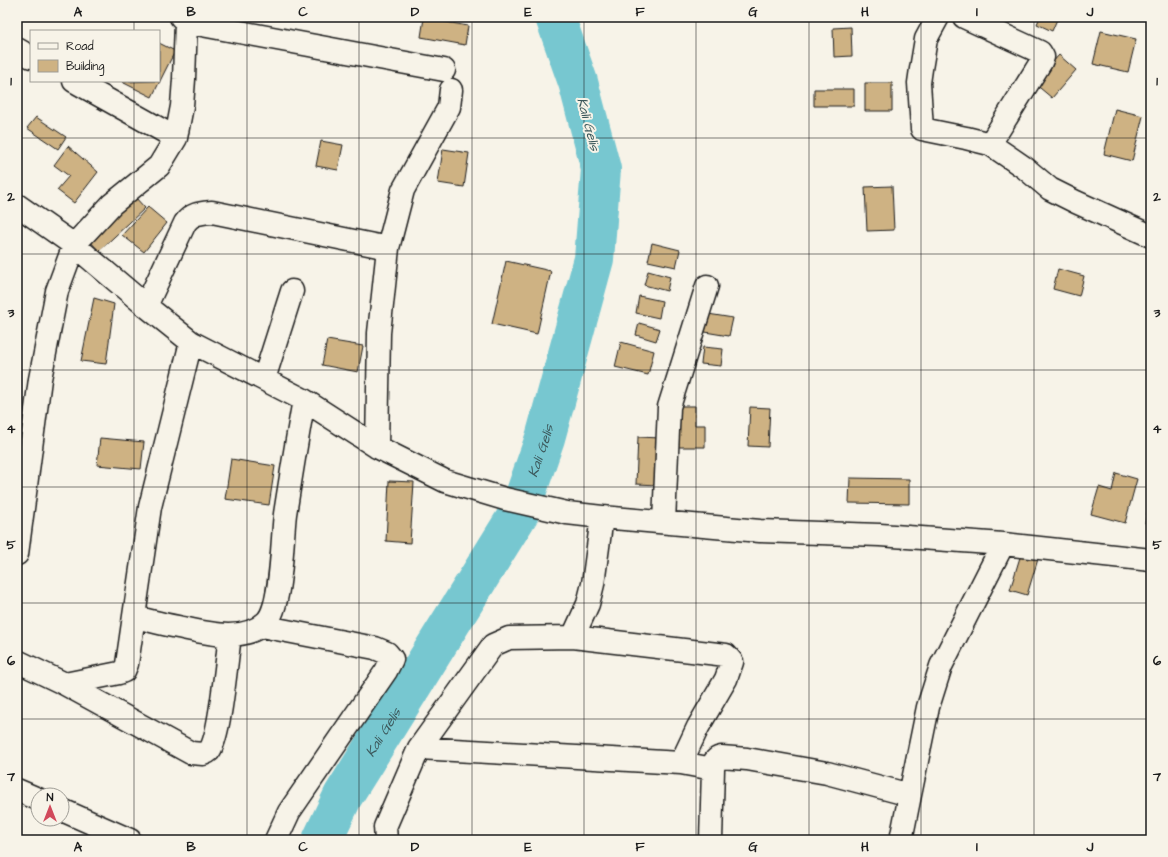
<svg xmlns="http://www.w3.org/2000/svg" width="1168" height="857" viewBox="0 0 1168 857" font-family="'Architects Daughter',sans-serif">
<rect width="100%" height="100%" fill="#f7f3e8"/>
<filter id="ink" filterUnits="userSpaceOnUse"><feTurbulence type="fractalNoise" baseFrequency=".025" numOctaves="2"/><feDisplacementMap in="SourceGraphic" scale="8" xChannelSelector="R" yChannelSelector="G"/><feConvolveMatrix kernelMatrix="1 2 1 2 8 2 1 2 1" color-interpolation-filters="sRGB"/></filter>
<g filter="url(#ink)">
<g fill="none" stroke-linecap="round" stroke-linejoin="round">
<!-- river -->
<path stroke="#77c7d0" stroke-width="40" id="s1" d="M322,840L343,796L519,513L545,438L594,259L601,169L578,82L555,17"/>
</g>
<!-- building -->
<path fill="#ceb283" stroke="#1c1c1c" d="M1040,17H1058L1052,31L1037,24Z
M424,18L468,26L465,45L421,37Z
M851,27L852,56L834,57L833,28Z
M1101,31L1136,39L1128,72L1093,64Z
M159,43L175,51L152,97L122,82L159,81Z
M1059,55L1076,70L1052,98L1034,83Z
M865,83H892V111H865Z
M814,89H854V106H814Z
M1115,109L1143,116L1132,161L1104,154Z
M36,117L66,137L58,149L27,128Z
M321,141L343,145L338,170L316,166Z
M68,146L98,172L74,203L57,190L69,176L54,165Z
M443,149L469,153L464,187L438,183Z
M892,186L894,230L867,231L865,187Z
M135,197L145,208L99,251L89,240Z
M148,207L167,223L144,252L122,235Z
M652,243L680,250L676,267L648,261Z
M506,261L551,271L537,334L492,324Z
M1058,269L1084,276L1079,296L1053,289Z
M648,271L670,277L667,291L644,285Z
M639,296L662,301L659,318L636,313Z
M94,298L114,304L106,364L81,361Z
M708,314L733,318L729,336L705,332Z
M639,323L660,329L656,341L636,335Z
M327,340L363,346L358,372L322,365Z
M621,342L654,351L648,375L615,367Z
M703,347L723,349L721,366L701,364Z
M674,406H695V425H705V447H674Z
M750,407L770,408L768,447L748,446Z
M638,437L661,438L659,485L636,484Z
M100,438L144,442L141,469L97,465Z
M231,459L275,466L269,505L225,499Z
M1116,473L1137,479L1125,523L1091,514L1099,487L1112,491Z
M850,478L909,479V504L849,503Z
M389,481L414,482L410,543L386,541Z
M1149,504H1151V525L1145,523Z
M1021,554L1038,559L1027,595L1010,590Z"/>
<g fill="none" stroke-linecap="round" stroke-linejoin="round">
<!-- minor casing -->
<g stroke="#1c1c1c" stroke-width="25">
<path id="minor" d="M938,17L926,39L921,69L919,83L922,129L966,138L990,144L1025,168L1050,189L1076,202L1151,236
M964,17L1040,52L1043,57L1041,62L990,144
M186,22L444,70
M17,49L31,57
M74,81L176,138
M17,205L74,245L146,306L191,342L304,400L377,447L445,481L505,499L567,513L602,517L760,531L880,535L1003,544L1151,560
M146,306L185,223C192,213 201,213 212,212L388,248
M191,342L150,507L134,616C148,621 163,624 178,627C206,633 244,644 267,621C282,605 282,537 285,514C291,476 297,438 304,400
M264,379L292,291
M377,447L379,333L388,248L403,190L449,107L451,90
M664,522L669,407L707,286
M17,554L40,379L57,291L74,245L112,204L159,166L176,138L182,106L184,79L186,22L181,17
M261,626L375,648L387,653L392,659L386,671L289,812L276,840
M573,637L726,655L732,662L726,679L698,727L681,763
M17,661L65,684L191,753L203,754C206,753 207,753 209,751C220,738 227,657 230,635
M65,684L119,673L124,671L127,664L134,616
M419,748L681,763L713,769L711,840
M713,769C714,762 715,758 721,757L747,759L827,773L910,795L928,707L941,666L1003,544
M17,790L38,799
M62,810L130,840
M386,840L385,827L419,748L493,645L509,638L573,637L588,604L593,584L602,517
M901,840L910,795"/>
</g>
<!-- minor -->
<use href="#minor" stroke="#f7f3e8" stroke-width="22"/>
</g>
</g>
<!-- grid -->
<path fill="none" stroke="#1c1c1c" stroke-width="1" stroke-opacity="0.55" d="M134,17V31M247,17V840M359,17V840M472,17V840M584,17V840M696,17V840M809,17V840M921,17V840M1034,17V840M134,81V840M17,138H1151M17,254H1151M17,370H1151M17,487H1151M17,603H1151M17,719H1151"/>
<g text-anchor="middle" stroke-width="4" stroke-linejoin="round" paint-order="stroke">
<!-- water labels -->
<g font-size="14" font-style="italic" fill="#3c585b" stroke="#f7f3e8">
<text transform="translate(589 124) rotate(75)" y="5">Kali Gelis</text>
<text dy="5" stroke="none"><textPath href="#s1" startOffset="448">Kali Gelis</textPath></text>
<text dy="5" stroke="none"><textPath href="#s1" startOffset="124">Kali Gelis</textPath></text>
</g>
</g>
<!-- margin -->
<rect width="1168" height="857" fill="none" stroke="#f7f3e8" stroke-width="44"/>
<!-- legend -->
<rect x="30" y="30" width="130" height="52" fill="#f7f3e8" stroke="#9f9d96"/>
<rect x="38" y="43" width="20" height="6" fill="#f7f3e8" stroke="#9f9d96"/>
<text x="66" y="50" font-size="12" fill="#1c1c1c">Road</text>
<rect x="38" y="60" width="20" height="12" fill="#ceb283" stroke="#9f9d96"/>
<text x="66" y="70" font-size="12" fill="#1c1c1c">Building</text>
<!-- north arrow -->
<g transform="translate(50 807)"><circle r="19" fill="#f7f3e8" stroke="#9f9d96"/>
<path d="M0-3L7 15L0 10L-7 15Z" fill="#d1495b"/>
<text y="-6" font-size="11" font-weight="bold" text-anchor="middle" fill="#1c1c1c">N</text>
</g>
<rect x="22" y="22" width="1124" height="813" fill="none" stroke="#1c1c1c" stroke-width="1.5"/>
<g font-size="13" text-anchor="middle" font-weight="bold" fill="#1c1c1c">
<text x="78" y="16">A</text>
<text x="191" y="16">B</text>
<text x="303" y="16">C</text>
<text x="415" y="16">D</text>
<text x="528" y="16">E</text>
<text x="640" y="16">F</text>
<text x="753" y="16">G</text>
<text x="865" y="16">H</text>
<text x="977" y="16">I</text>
<text x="1090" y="16">J</text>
<text x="11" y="85">1</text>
<text x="1157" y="85">1</text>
<text x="11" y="201">2</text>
<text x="1157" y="201">2</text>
<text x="11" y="317">3</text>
<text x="1157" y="317">3</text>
<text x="11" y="433">4</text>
<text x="1157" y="433">4</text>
<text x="11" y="549">5</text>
<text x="1157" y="549">5</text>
<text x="11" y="665">6</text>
<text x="1157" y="665">6</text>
<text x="11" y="781">7</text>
<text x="1157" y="781">7</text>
<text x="78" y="851">A</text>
<text x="191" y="851">B</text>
<text x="303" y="851">C</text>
<text x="415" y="851">D</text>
<text x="528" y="851">E</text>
<text x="640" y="851">F</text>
<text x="753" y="851">G</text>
<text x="865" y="851">H</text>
<text x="977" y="851">I</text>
<text x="1090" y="851">J</text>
</g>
</svg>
